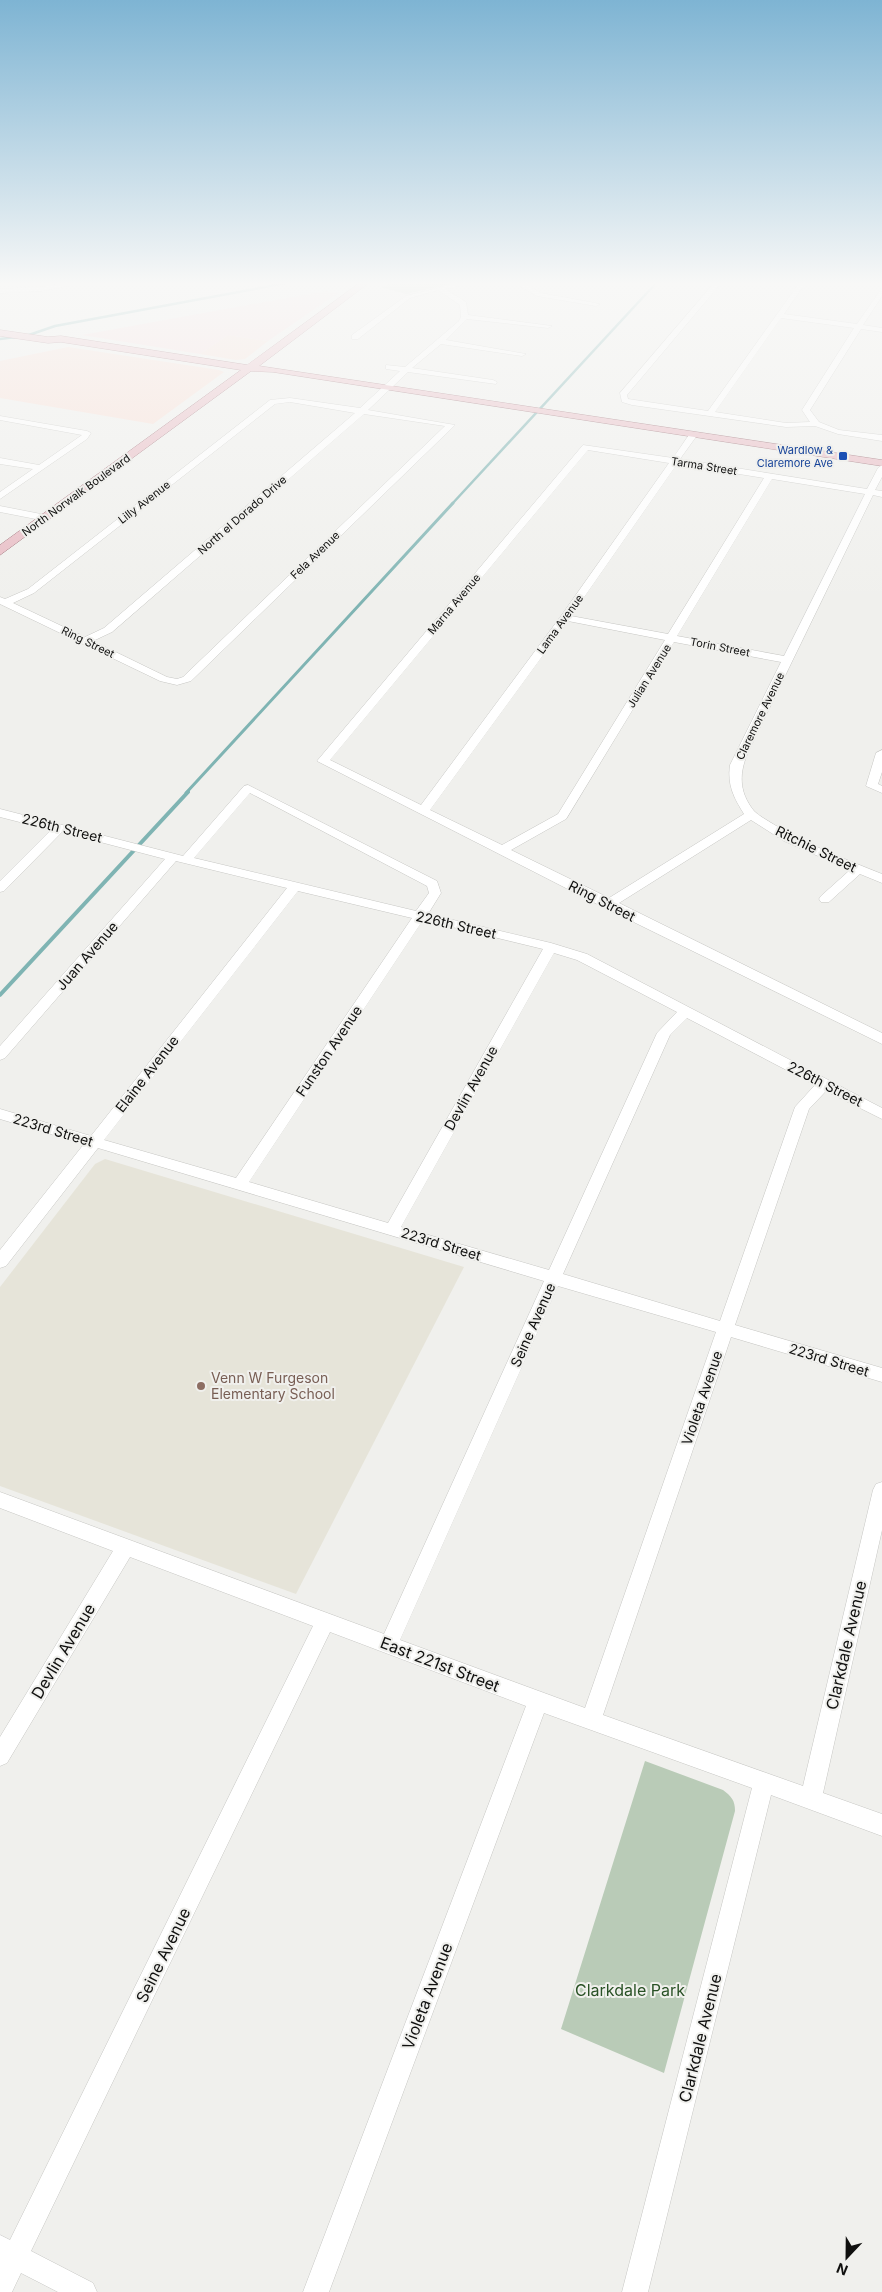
<svg xmlns="http://www.w3.org/2000/svg" width="882" height="2292" viewBox="0 0 882 2292" font-family="Inter,sans-serif">
<rect width="100%" height="100%" fill="#f0f0ed"/>
<!-- commercial -->
<path fill="#f9e0d7" d="M228,335L268,341L245,359L236,360L200,354Z
M68,347L219,370L224,372L153,424L0,398V361Z"/>
<!-- industrial -->
<path fill="#f9dedf" d="M326,291L338,293L268,341L228,335L200,354L82,335Z"/>
<!-- built -->
<path fill="#e6e4d9" d="M105,1159L464,1267L296,1594L0,1486V1287L95,1164Z"/>
<!-- green -->
<path fill="#b9cbb7" d="M459,282L406,294L380,287L390,284Z
M645,1761L723,1790C731,1796 735,1800 735,1811L664,2073L561,2029Z"/>
<g fill="none" stroke-linecap="round" stroke-linejoin="round">
<!-- stream-far2 -->
<path stroke="#7fb4b3" stroke-width="2.5" d="M26,336L55,326L292,282
M0,339L16,337
M452,504L657,282"/>
<!-- stream-far1 -->
<path stroke="#7fb4b3" stroke-width="3" d="M186,793L453,503"/>
<!-- stream -->
<path stroke="#7fb4b3" stroke-width="4" d="M0,995L188,792"/>
<!-- minor casing -->
<g stroke="#c7c7c4" stroke-width="1">
<path id="minor" d="M72,282H88L41,291L0,293V289L41,287Z
M462,282H476L445,289L466,302L468,315L552,326L548,328L467,319L446,340L526,354L522,356L441,344L412,368L493,380L497,382L496,384L408,372L368,410L455,425L191,681L177,685L160,681L0,604V597L5,599L28,589L270,400L290,398L360,408L400,371L386,369V365L405,367L459,321L461,317L460,305L438,290L410,298L358,339H352V335L406,296ZM290,402L355,413L104,628L85,637L13,603L34,593L275,404ZM364,414L445,426L183,677L177,679L167,677L93,641L112,632Z
M513,282H521L541,293L600,304L596,306L537,296Z
M715,282H722L627,395L628,399L708,411L800,282H806L784,314L857,324L882,288V296L863,325L882,328V332L861,329L810,410L819,422L839,430L882,435V441L838,434L815,426L786,427L632,405L622,402L620,393ZM781,318L854,328L802,410L810,422L786,423L715,412Z
M0,416L87,431L91,433L87,439L0,499V492L33,469L0,464V458L39,465L82,435L0,420Z
M691,432L698,434L680,459L867,489L878,468L882,465V477L875,490L882,491V497L873,495L749,750C739,772 738,791 754,811C759,816 767,820 773,824C807,845 845,859 882,874V883L860,874L829,902H821L819,899L821,896L850,870L784,841L751,820L619,903L882,1033V1044L603,907L317,761L583,445L673,458ZM588,450L669,463L561,616L421,805L330,760ZM677,464L764,478L668,634L571,616ZM772,479L865,494L784,656L677,636ZM568,621L665,640L558,814L502,845L430,810ZM674,642L781,662L730,765C727,785 734,798 744,814L609,898L511,850L566,819Z
M0,506L46,515L51,518L46,521L0,512Z
M882,750V772L878,784L882,786V793L866,786L876,753Z
M248,785L437,881L441,893L428,914L551,943L587,954L882,1108V1119L826,1091L809,1109L735,1325L882,1368V1382L731,1337L603,1715L803,1786L873,1490L876,1484L882,1482V1530L823,1793L882,1814V1836L771,1795L648,2292H622L752,1788L544,1713L329,2292H303L526,1706L330,1632L31,2251L93,2283L97,2292H58L21,2273L12,2292H0V2235L10,2240L313,1626L130,1557L7,1763L0,1766V1737L113,1551L0,1508V1492L384,1634L544,1281L98,1148L6,1266L0,1268V1250L84,1144L0,1119V1109L91,1136L287,888L176,861L5,1058L0,1060V1046L165,859L62,832L4,891L0,892V881L51,830L0,817V809L183,856L244,786ZM250,793L427,886L429,893L416,911L194,858ZM298,891L412,918L236,1178L104,1140ZM423,920L543,949L388,1223L249,1182ZM554,953L577,960L677,1012L657,1033L549,1270L401,1227ZM687,1018L815,1085L795,1107L720,1321L563,1274L670,1035ZM558,1286L716,1332L585,1708L400,1640Z"/>
</g>
<!-- major casing -->
<g stroke="#93636b" stroke-width="1">
<path id="major" d="M361,282H370L259,366L882,460V466L273,372L251,371L0,555V545L241,370L61,342L48,343L0,336V330L48,337L61,336L247,365Z"/>
</g>
<!-- minor -->
<use href="#minor" fill="#fff" fill-rule="evenodd"/>
<!-- major -->
<use href="#major" fill="#e8bcc4" fill-rule="evenodd"/>
</g>
<!-- sky -->
<linearGradient id="sky" x2="0" y2="1"><stop stop-color="#7eb4d3"/><stop offset="0.47" stop-color="#f8f8f7"/><stop offset="1" stop-color="#f8f8f7" stop-opacity="0"/></linearGradient>
<rect width="882" height="603" fill="url(#sky)"/>
<!-- markers -->
<rect fill="#1a4fb4" stroke="#f0f0ed" stroke-width="2" x="838" y="451" width="10" height="10" rx="2.5"/>
<circle fill="#8d6e63" stroke="#f0f0ed" stroke-width="2" cx="201" cy="1386" r="5"/>
<g text-anchor="middle" stroke-width="4" stroke-linejoin="round" paint-order="stroke">
<!-- far-transit labels -->
<g font-size="11" fill="#164399" stroke="#f0f0ed" text-anchor="end">
<text x="833" y="454">Wardlow &amp;<tspan x="833" dy="13">Claremore Ave</tspan></text>
</g>
<!-- far-street labels -->
<g font-size="11" fill="#10100f" stroke="#f0f0ed">
<text transform="translate(704 466) rotate(9)" y="4">Tarma Street</text>
<text transform="translate(76 495) rotate(-36)" y="4">North Norwalk Boulevard</text>
<text transform="translate(144 502) rotate(-38)" y="4">Lilly Avenue</text>
<text transform="translate(242 515) rotate(-41)" y="4">North el Dorado Drive</text>
<text transform="translate(315 555) rotate(-44)" y="4">Fela Avenue</text>
<text transform="translate(454 604) rotate(-50)" y="4">Marna Avenue</text>
<text transform="translate(560 624) rotate(-54)" y="4">Lama Avenue</text>
<text transform="translate(88 642) rotate(26)" y="4">Ring Street</text>
<text transform="translate(720 647) rotate(11)" y="4">Torin Street</text>
<text transform="translate(649 676) rotate(-58)" y="4">Julian Avenue</text>
<text transform="translate(760 716) rotate(-64)" y="4">Claremore Avenue</text>
</g>
<!-- street labels -->
<g font-size="14" fill="#10100f" stroke="#f0f0ed">
<text transform="translate(62 828) rotate(14)" y="5">226th Street</text>
<text transform="translate(816 849) rotate(26)" y="5">Ritchie Street</text>
<text transform="translate(602 901) rotate(27)" y="5">Ring Street</text>
<text transform="translate(456 925) rotate(13)" y="5">226th Street</text>
<text transform="translate(87 956) rotate(-49)" y="5">Juan Avenue</text>
<text transform="translate(329 1051) rotate(-56)" y="5">Funston Avenue</text>
<text transform="translate(147 1074) rotate(-52)" y="5">Elaine Avenue</text>
<text transform="translate(825 1084) rotate(27)" y="5">226th Street</text>
<text transform="translate(471 1088) rotate(-61)" y="5">Devlin Avenue</text>
<text transform="translate(53 1130) rotate(17)" y="5">223rd Street</text>
<text transform="translate(441 1244) rotate(17)" y="5">223rd Street</text>
<text transform="translate(533 1325) rotate(-66)" y="5">Seine Avenue</text>
<text transform="translate(829 1360) rotate(17)" y="5">223rd Street</text>
<text transform="translate(702 1398) rotate(-71)" y="5">Violeta Avenue</text>
</g>
<!-- education labels -->
<g font-size="14" fill="#785e54" stroke="#f0f0ed" text-anchor="start">
<text x="211" y="1383">Venn W Furgeson<tspan x="211" dy="16">Elementary School</tspan></text>
</g>
<!-- near-street labels -->
<g font-size="16" fill="#10100f" stroke="#f0f0ed">
<text transform="translate(846 1645) rotate(-77)" y="6">Clarkdale Avenue</text>
<text transform="translate(63 1651) rotate(-59)" y="6">Devlin Avenue</text>
<text transform="translate(440 1664) rotate(21)" y="6">East 221st Street</text>
<text transform="translate(163 1955) rotate(-64)" y="6">Seine Avenue</text>
<text transform="translate(427 1996) rotate(-69)" y="6">Violeta Avenue</text>
<text transform="translate(700 2038) rotate(-76)" y="6">Clarkdale Avenue</text>
</g>
<!-- near-park labels -->
<g font-size="16" fill="#285125" stroke="#f0f0ed">
<text x="630" y="1996">Clarkdale Park</text>
</g>
</g>
<!-- north arrow -->
<g transform="translate(847 2257) rotate(202)" stroke="#f0f0ed" stroke-width="4" paint-order="stroke">
<path d="M0-4L9 19L0 12L-9 19Z" fill="#10100f"/>
<text y="-8" font-size="14" font-weight="bold" text-anchor="middle" fill="#10100f">N</text>
</g>
</svg>
